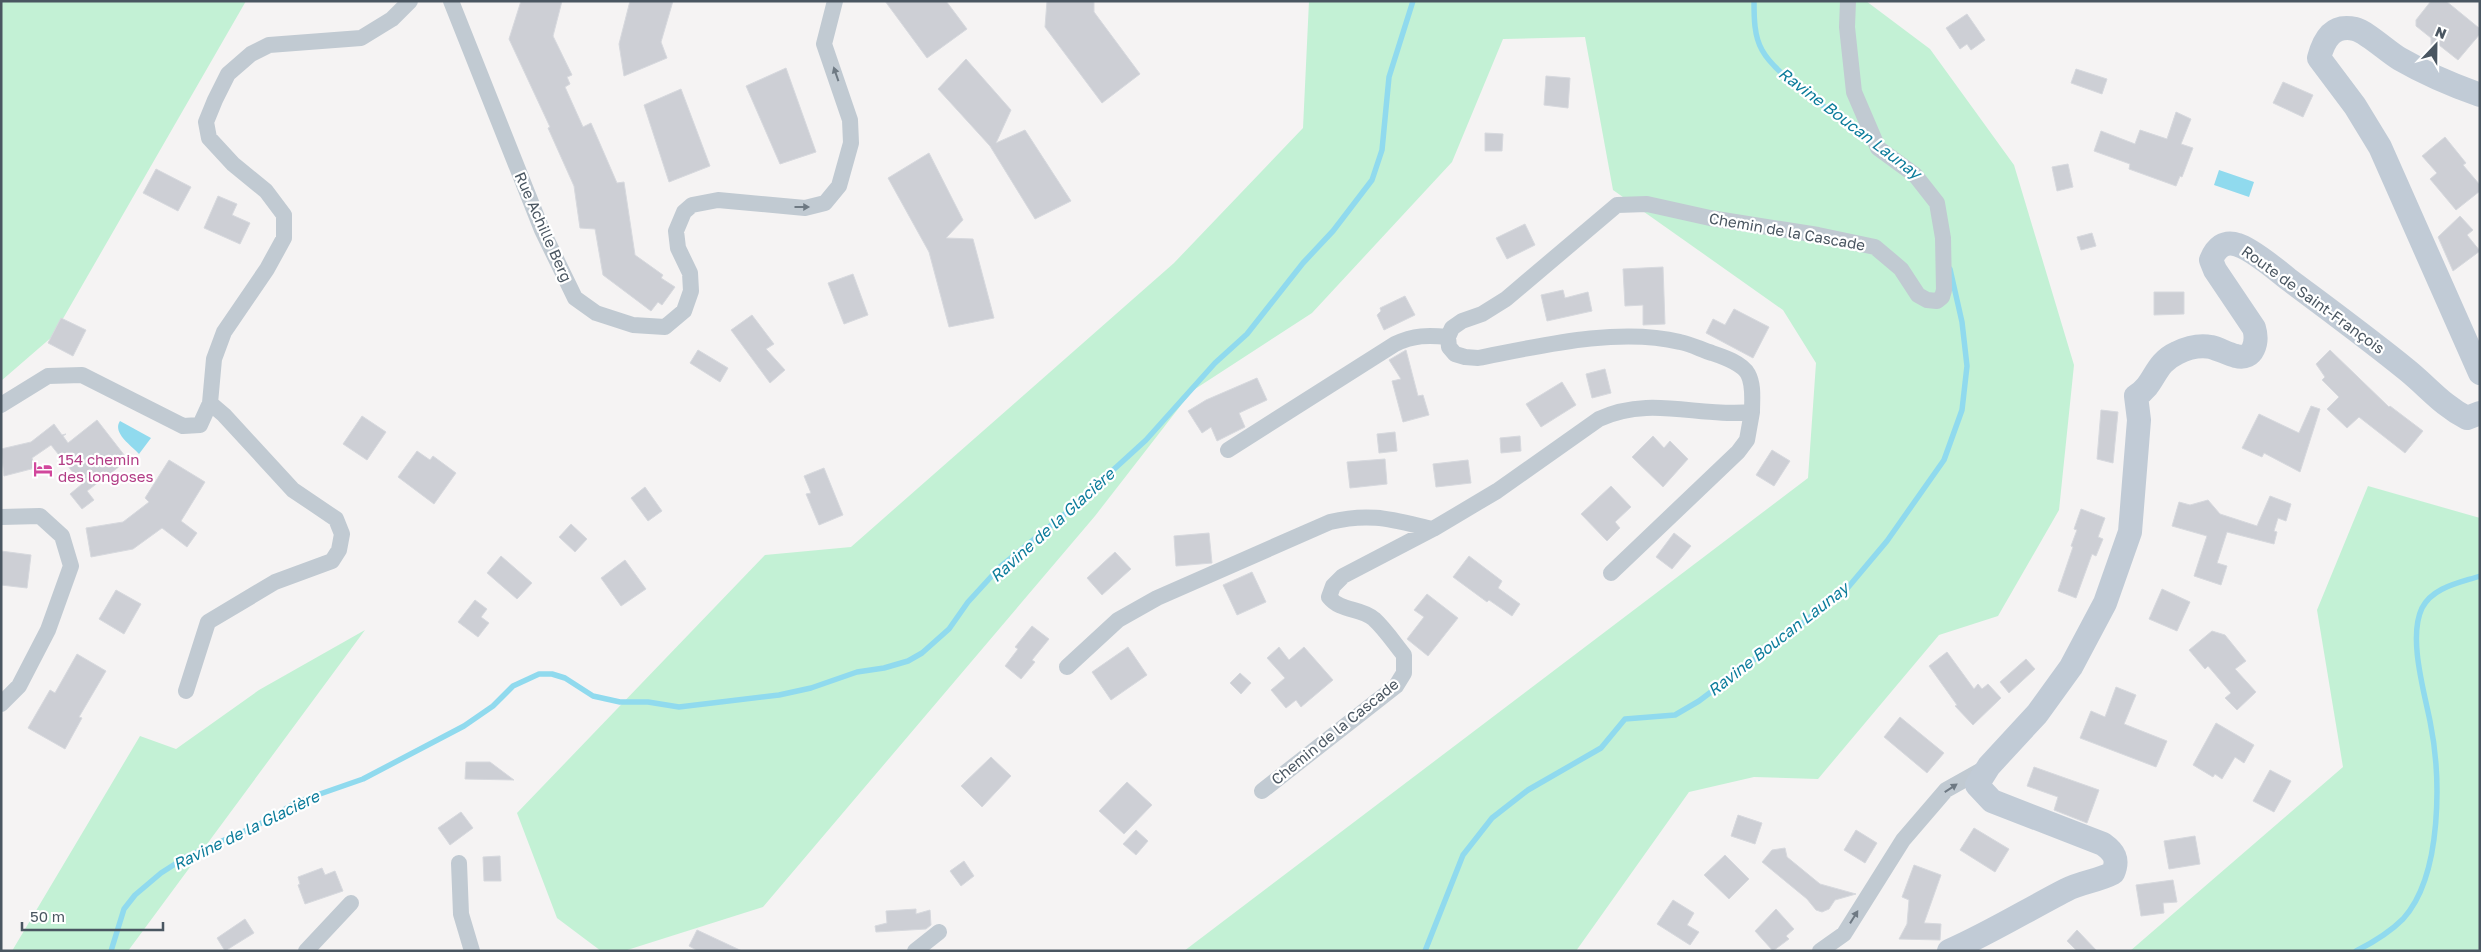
<svg xmlns="http://www.w3.org/2000/svg" width="2481" height="952" viewBox="0 0 2481 952" font-family="'Golos Text',sans-serif">
<rect width="100%" height="100%" fill="#f5f3f3"/>
<!-- green -->
<path fill="#c3f1d5" d="M1,1H246L53,336L1,381Z
M1309,1H1866L1930,49L2014,165L2074,365L2059,510L1998,616L1939,635L1818,779L1754,777L1689,792L1576,951H1184L1808,478L1816,363L1783,310L1613,190L1585,37L1503,39L1452,162L1312,313L1192,391L1095,516L763,907L624,951H601L557,918L517,813L765,555L851,547L1174,263L1303,128Z
M2368,486L2480,518V951H2130L2343,767L2317,610Z
M365,630L128,951H12L140,736L176,749L259,690Z"/>
<!-- water -->
<path fill="#90daee" d="M2219,170L2254,182L2249,197L2214,185Z
M120,421L151,438L139,454C131,445 112,433 120,421Z"/>
<g fill="none" stroke-linecap="round" stroke-linejoin="round">
<!-- stream -->
<path stroke="#90daee" stroke-width="5.5" d="M1754,1C1754,17 1754,36 1762,50C1777,78 1841,118 1869,137
M111,951L124,909L135,895L161,873L186,857L258,825L297,802L363,779L464,726L493,706L513,686L539,674H552L565,678L593,696L620,702H648L679,707L779,695L811,688L857,672L884,668L908,661L922,653L949,629L968,602L1000,567L1065,514L1146,440L1215,363L1247,334L1303,263L1333,231L1372,180L1382,150L1389,77L1413,1
M1425,951L1463,855L1492,818L1528,790L1601,748L1625,719L1675,715L1699,701L1845,591L1887,541L1944,460L1962,410L1967,366L1962,322L1950,269
M2356,951C2372,943 2390,932 2403,919C2443,875 2441,775 2430,721C2424,691 2408,637 2422,608C2433,587 2459,583 2480,576"/>
</g>
<!-- building -->
<path fill="#cdcfd5" stroke="#d7d9de" d="M521,1H562L553,36L572,75L567,77L570,84L565,87L583,127L591,123L617,183L624,182L635,255L663,275L661,278L675,287L662,305L658,302L651,311L603,275L595,229L580,228L574,186L548,128L550,127L509,39Z
M630,1H673L661,42L667,58L624,76L619,44Z
M885,1H946L967,29L927,58Z
M1047,1H1094V12L1140,74L1102,103L1045,27Z
M2431,1H2446L2479,28L2480,34L2458,60L2439,45L2431,51V38L2416,26V20Z
M1967,14L1985,40L1971,50L1967,44L1960,49L1946,28Z
M966,59L1011,110L996,143L1025,130L1071,201L1035,219L990,146L938,89Z
M786,68L816,152L780,164L746,86Z
M2076,69L2107,79L2102,94L2071,83Z
M1546,76L1570,78L1568,108L1544,105Z
M2283,82L2313,95L2303,117L2273,103Z
M681,89L710,166L669,182L644,105Z
M2176,112L2191,119L2181,144L2193,148L2182,177L2180,176L2176,186L2129,169L2130,164L2094,151L2101,131L2135,144L2140,130L2167,139Z
M1485,133L1503,134L1502,151H1485Z
M2445,137L2466,163L2463,165L2480,185V191L2456,210L2430,179L2437,173L2422,156Z
M929,153L963,220L946,238L973,239L994,318L949,327L929,252L888,178Z
M2068,164L2073,187L2057,191L2052,167Z
M156,169L191,187L178,211L143,193Z
M218,196L237,204L232,215L250,223L240,244L204,228Z
M2460,216L2473,230L2467,235L2480,251L2453,271L2438,237Z
M1525,224L1535,245L1507,259L1496,238Z
M2092,233L2096,246L2081,250L2077,237Z
M1663,267L1665,324L1643,325V305L1625,306L1623,269Z
M853,274L868,315L844,324L828,283Z
M1563,290L1565,298L1588,292L1592,311L1547,321L1541,295Z
M2154,292H2184V314L2154,315Z
M1405,296L1415,315L1384,330L1377,315L1381,311L1380,308Z
M1734,309L1769,327L1753,358L1706,333L1713,319L1725,325Z
M752,315L774,344L766,349L785,370L770,383L731,330Z
M61,318L86,330L73,356L48,343Z
M698,350L728,368L720,382L690,363Z
M1406,350L1418,396L1423,395L1429,415L1403,422L1392,381L1401,379L1389,360Z
M2330,350L2389,407L2390,406L2423,431L2405,453L2359,417L2347,428L2327,409L2339,397L2322,380L2325,377L2316,364Z
M1605,369L1611,393L1592,398L1586,374Z
M1257,378L1267,400L1239,413L1245,427L1217,441L1211,427L1202,433L1188,411L1206,400Z
M1562,382L1576,405L1541,427L1526,404Z
M2311,406L2320,409L2300,472L2264,453L2262,457L2242,448L2259,414L2299,433Z
M2101,410L2118,412L2113,463L2097,459Z
M362,416L386,432L367,460L343,444Z
M97,420L128,460L87,491L94,500L82,509L70,494L82,484L51,445L32,458L35,468L4,476L1,449L31,442L54,424L62,435L66,434L63,436L68,443Z
M1395,432L1397,451L1379,453L1377,434Z
M1520,436L1521,451L1501,453L1500,438Z
M1653,436L1664,448L1670,441L1688,459L1663,487L1632,457Z
M1772,450L1790,461L1774,486L1756,475Z
M417,451L430,460L433,456L456,473L434,504L398,477Z
M1385,459L1387,484L1350,488L1347,462Z
M169,460L205,482L181,521L197,533L187,547L162,528L133,549L91,557L86,528L123,522L149,502L145,498Z
M1468,460L1471,483L1436,487L1433,464Z
M824,468L843,515L819,525L806,494L811,493L804,476Z
M1611,486L1631,507L1615,522L1620,528L1607,541L1581,514Z
M645,487L662,511L648,521L631,498Z
M2270,496L2291,504L2286,521L2278,518L2274,531L2277,532L2274,544L2227,532L2217,563L2227,566L2221,585L2194,576L2207,536L2172,526L2179,502L2190,505L2208,500L2220,514L2257,526Z
M2081,509L2105,518L2098,537L2103,539L2096,556L2092,554L2076,598L2058,591L2073,547L2071,546L2077,530L2074,529Z
M571,524L587,539L575,552L559,537Z
M1209,533L1212,563L1176,566L1174,536Z
M1674,533L1691,546L1672,569L1656,557Z
M1,551L31,555L27,588L1,585Z
M1115,552L1131,569L1102,595L1087,578Z
M501,556L532,583L517,599L487,573Z
M1469,556L1502,581L1498,588L1520,604L1512,616L1489,600L1487,602L1453,577Z
M625,560L646,589L621,606L601,578Z
M1252,572L1266,602L1237,615L1223,585Z
M2162,589L2190,602L2177,631L2149,619Z
M116,590L141,604L124,634L99,619Z
M1427,594L1458,618L1428,656L1407,639L1424,617L1414,610Z
M475,600L487,609L481,617L489,623L478,637L458,622Z
M1032,626L1049,639L1032,660L1035,662L1021,679L1005,666L1018,649L1015,647Z
M2212,631L2225,635L2246,661L2235,669L2256,692L2237,710L2225,698L2231,693L2208,666L2205,669L2189,650Z
M1128,647L1147,675L1111,700L1092,672Z
M1279,647L1289,660L1304,647L1333,680L1301,707L1296,700L1286,708L1271,690L1285,678L1267,658Z
M1947,652L1974,689L1978,684L1982,689L1988,684L2001,698L1973,725L1955,706L1957,705L1929,666Z
M77,654L106,671L79,717L82,718L65,749L28,728L50,690L55,693Z
M2026,659L2035,669L2009,693L2000,682Z
M1240,673L1251,683L1241,694L1230,683Z
M2116,687L2136,695L2124,724L2167,741L2156,767L2080,738L2091,711L2105,717Z
M1900,717L1944,753L1927,773L1884,737Z
M2216,723L2254,745L2244,763L2235,757L2222,779L2215,774L2213,777L2193,765Z
M991,757L1011,776L982,807L961,786Z
M466,762H490L514,780L465,779Z
M2034,767L2099,790L2087,823L2054,810L2058,797L2027,786Z
M2270,770L2291,781L2274,812L2253,801Z
M1127,782L1152,805L1124,834L1099,811Z
M461,812L473,828L450,845L438,828Z
M1738,815L1762,823L1755,844L1731,836Z
M1974,828L2009,849L1995,872L1960,850Z
M1136,830L1148,841L1136,855L1123,844Z
M1856,830L1877,843L1865,863L1844,850Z
M2195,836L2200,864L2169,869L2164,841Z
M1785,848L1787,857L1820,884L1856,894L1835,900L1829,909L1822,912L1816,910L1807,899L1762,862L1772,850Z
M1725,855L1749,879L1729,899L1704,875Z
M500,856L501,881H484L483,857Z
M964,861L974,876L961,886L950,871Z
M1914,865L1941,875L1924,923L1941,924L1940,940L1899,939L1907,924L1909,900L1902,897Z
M322,868L325,875L335,871L343,891L305,904L298,885L300,884L298,877Z
M2173,880L2177,902L2163,903L2164,913L2141,916L2136,885Z
M1673,900L1694,913L1687,925L1699,932L1690,945L1657,924Z
M916,909V914L930,910L931,925L926,929L876,932L875,926L887,923L886,911Z
M1776,909L1794,929L1786,936L1789,939L1773,951L1755,931Z
M245,919L254,933L225,951L217,938Z
M697,930L742,951H698L689,946Z
M2077,930L2097,951H2077L2067,941Z"/>
<g fill="none" stroke-linecap="round" stroke-linejoin="round">
<!-- street -->
<path stroke="#c1cad2" stroke-width="16" d="M451,1L542,230L575,298L596,313L633,325L665,327L684,311L691,291L690,273L678,248L676,231L684,212L692,205L718,200L805,208L825,203L839,186L851,143L850,120L824,44L835,1
M1,405L48,376L82,375L183,426L200,425L210,403L214,359L224,332L267,269L284,238V215L266,191L233,164L209,138L206,122L215,100L228,74L251,54L269,45L361,38L392,19L410,1
M1228,450L1395,344C1414,335 1428,335 1448,337
M1,517L40,516L62,536L71,566L48,630L19,686L1,704
M1611,573L1738,452L1747,440L1752,412
M1067,667L1118,620L1157,598L1330,522C1371,512 1393,520 1433,529
M186,691L208,622L275,582L332,561L339,550L342,534L336,519L293,490L224,415L210,403
M1262,791L1396,686L1404,673V655C1395,644 1385,629 1374,619C1360,607 1341,612 1329,597L1333,586L1343,576L1433,529L1497,491L1599,419C1651,395 1699,418 1752,412C1752,400 1754,385 1748,374C1742,363 1724,357 1712,353C1702,350 1691,344 1680,342C1618,327 1540,346 1478,358L1465,357L1455,354L1449,347L1448,337L1452,328L1462,321L1482,314L1506,299L1617,205L1647,204L1710,218L1818,235L1875,247L1901,269L1918,295L1927,300L1937,301L1942,297L1944,290L1943,238L1937,203L1915,175L1878,148L1854,92L1847,27L1848,1
M459,863L461,914L472,951
M306,951L351,903
M915,951L939,932
M1820,951L1844,934L1903,840L1946,790L1987,767"/>
<!-- secondary -->
<path stroke="#c1cbd6" stroke-width="24" d="M2480,95C2452,85 2426,74 2400,59C2388,52 2367,32 2355,29C2333,24 2324,39 2319,58L2355,106L2380,147L2480,373
M1949,951C1990,933 2027,910 2066,890C2081,882 2098,881 2113,873C2119,859 2114,852 2103,844L1992,801L1977,785L1989,766L2037,714L2071,667L2105,603L2130,532L2139,420L2136,396C2156,384 2153,364 2177,353C2187,348 2200,345 2211,347C2219,349 2228,354 2236,356C2254,361 2258,341 2254,328L2215,270L2211,260C2216,248 2224,240 2238,245C2251,249 2277,270 2288,279C2328,309 2369,339 2407,370C2428,387 2443,406 2467,418L2480,413"/>
</g>
<!-- one-way arrows -->
<defs><path id="oneway-solid" d="M-6-.8H1V-3.2L6.5 0L1 3.2V.8H-6Z" transform="scale(1.25)"/></defs>
<g fill="#6e7983">
<use href="#oneway-solid" transform="translate(836 74) rotate(-109)"/>
<use href="#oneway-solid" transform="translate(802 207)"/>
<use href="#oneway-solid" transform="translate(1951 788) rotate(-33)"/>
<use href="#oneway-solid" transform="translate(1854 917) rotate(-58)"/>
</g>
<!-- icons -->
<defs>
<g id="hotel-bare" transform="scale(1.5)"><path d="M-6-4.5h1.5V1H6V5H4.5V3h-9V5H-6ZM-4 0a1.8 1.8 0 1 1 3.6 0ZM.5 0V-2.5h3Q6-2.5 6 0Z" fill="#d1479c" stroke="#fff" stroke-width="2.5" paint-order="stroke"/></g>
</defs>
<g fill-rule="evenodd">
<use href="#hotel-bare" x="43" y="469"/>
</g>
<g text-anchor="middle" stroke-width="4.5" stroke-linejoin="round" paint-order="stroke">
<!-- street labels -->
<g font-size="15" fill="#4a5661" stroke="#fff">
<text transform="translate(543 227) rotate(66)" y="5">Rue Achille Berg</text>
<text transform="translate(1787 232) rotate(10)" y="5">Chemin de la Cascade</text>
<text transform="translate(2313 300) rotate(36)" y="5">Route de Saint-François</text>
<text transform="translate(1335 732) rotate(-39)" y="5">Chemin de la Cascade</text>
</g>
<!-- hotel labels -->
<g font-size="15" fill="#b23c85" stroke="#fff" text-anchor="start">
<text x="58" y="465">154 chemin<tspan x="58" dy="17">des longoses</tspan></text>
</g>
<!-- water labels -->
<g font-size="16" font-style="italic" fill="#0c7c9b" stroke="#fff">
<text transform="translate(1850 123) rotate(37)" y="6">Ravine Boucan Launay</text>
<text transform="translate(1052 525) rotate(-42)" y="6">Ravine de la Glacière</text>
<text transform="translate(1778 639) rotate(-38)" y="6">Ravine Boucan Launay</text>
<text transform="translate(246 830) rotate(-26)" y="6">Ravine de la Glacière</text>
</g>
</g>
<!-- border -->
<rect width="2481" height="952" fill="none" stroke="#4a5661" stroke-width="5"/>
<!-- north arrow -->
<g transform="translate(2436 45) rotate(22)" stroke="#ffffff" stroke-width="4" paint-order="stroke">
<path d="M0-4L9 19L0 12L-9 19Z" fill="#4a5661"/>
<text y="-8" font-size="14" font-weight="bold" text-anchor="middle" fill="#4a5661">N</text>
</g>
<!-- scale -->
<path d="M22 922v8h141v-8" fill="none" stroke="#4a5661" stroke-width="2.5"/>
<text x="30" y="922" font-size="15" fill="#4a5661" stroke="#ffffff" stroke-width="4" paint-order="stroke">50 m</text>
</svg>
